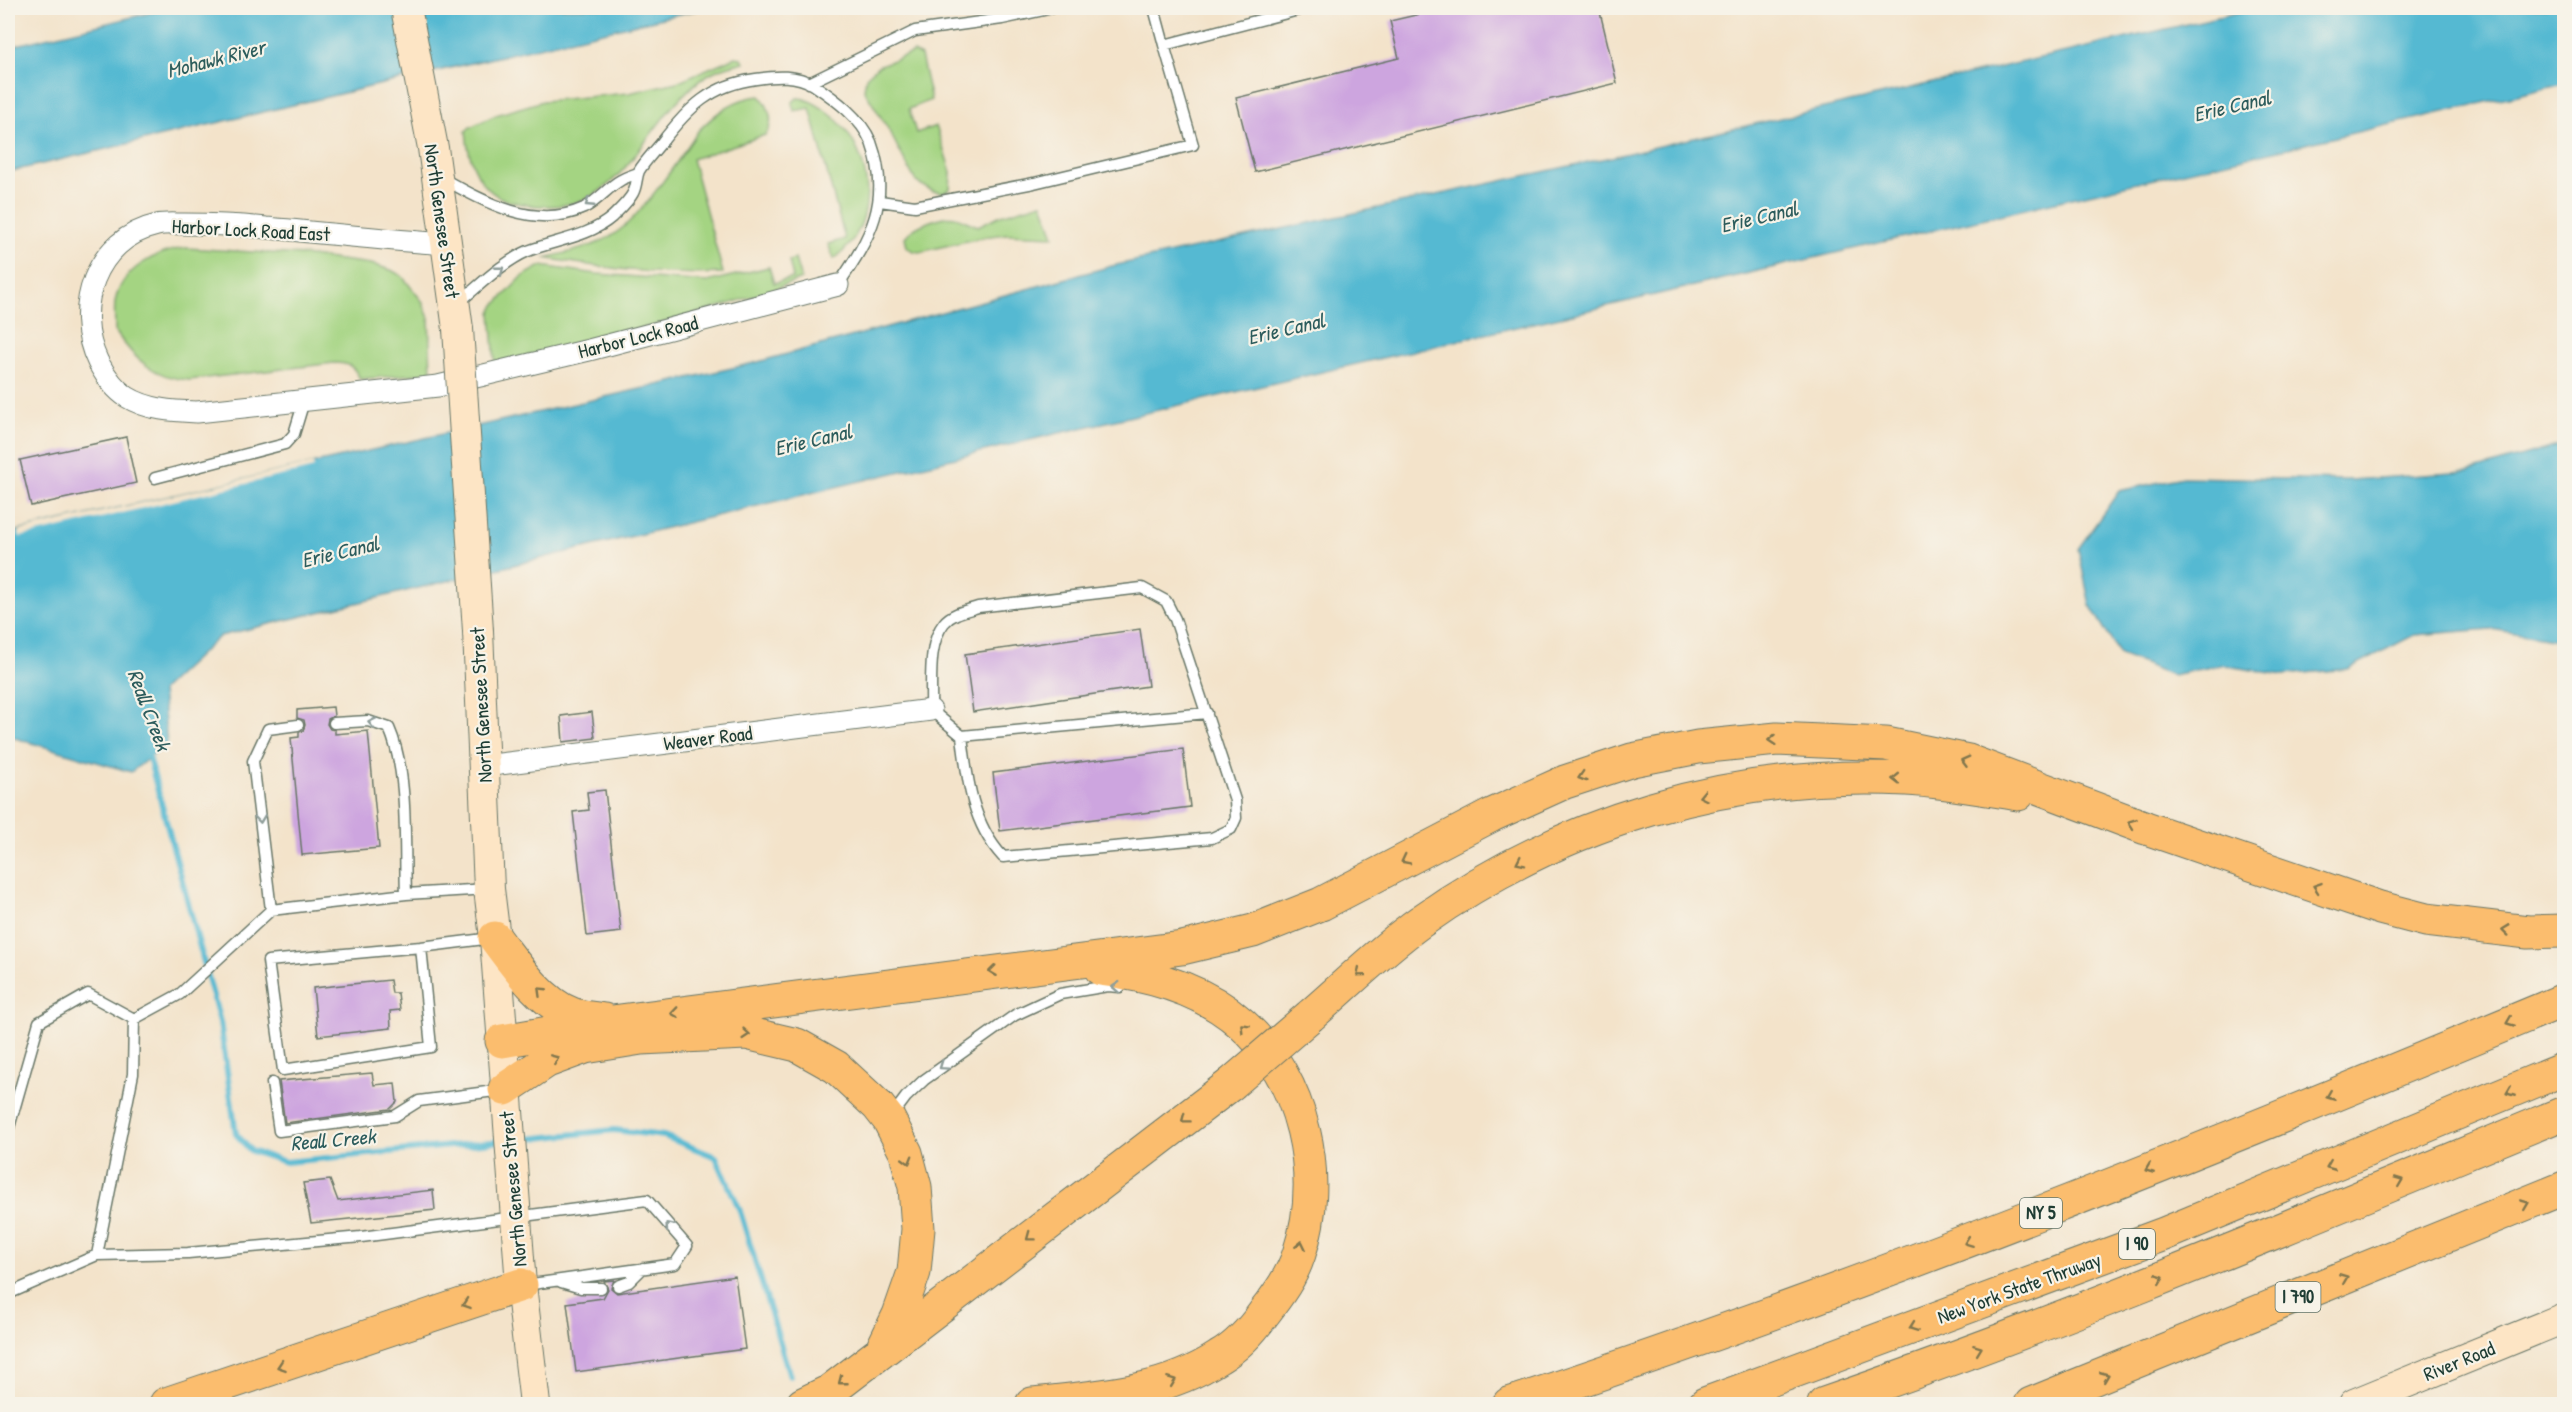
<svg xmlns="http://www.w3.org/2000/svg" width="2572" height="1412" viewBox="0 0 2572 1412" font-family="'Patrick Hand',sans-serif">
<rect width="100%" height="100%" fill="#f7f3e8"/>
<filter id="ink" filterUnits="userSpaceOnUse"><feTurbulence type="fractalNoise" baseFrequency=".0167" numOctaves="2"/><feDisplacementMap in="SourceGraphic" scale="12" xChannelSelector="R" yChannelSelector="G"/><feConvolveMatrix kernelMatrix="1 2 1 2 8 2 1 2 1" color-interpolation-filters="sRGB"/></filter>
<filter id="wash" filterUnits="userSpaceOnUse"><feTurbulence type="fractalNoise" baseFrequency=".008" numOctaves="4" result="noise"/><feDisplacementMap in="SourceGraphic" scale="24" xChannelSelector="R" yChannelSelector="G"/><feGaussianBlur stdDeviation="1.35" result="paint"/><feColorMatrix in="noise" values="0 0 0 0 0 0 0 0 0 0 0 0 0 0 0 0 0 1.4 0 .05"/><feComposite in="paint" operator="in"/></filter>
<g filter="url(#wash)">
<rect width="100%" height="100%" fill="#f3e3ca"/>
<!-- green -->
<path fill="#a4d482" stroke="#62885b" stroke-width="1.5" d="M914,52L921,56L931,100L909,109L916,133L936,126L951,172L950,189L943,193L933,191L916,182L887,127L864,90L866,77L878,66Z
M735,57L742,58L744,62C733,65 719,68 709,74C634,122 629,229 513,202C480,195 468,161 466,131L470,127L496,115L543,101L629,93L677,82Z
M760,96C770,107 775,124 765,135L692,159L723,273C663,276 603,268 544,258C570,252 599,247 621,229C646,209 680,158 698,131C716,113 734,98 760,96Z
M797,98C807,98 818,105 826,111C872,144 885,222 834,259L828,244L845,239L810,108L794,111L792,103Z
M1042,203L1054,236L1006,234L984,237L920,252L913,251L907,247L905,237C913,226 943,214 956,217C963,219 971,224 978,226L1001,215Z
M186,248L303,255L371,264L391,270L402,276L422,301L429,318L431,373L360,379C354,366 349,363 334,363L189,380C154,378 134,359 115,331C115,321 114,311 115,302C121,269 156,251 186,248Z
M795,259L801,279C703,317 597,339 495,363L491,313L495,305L523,276L541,266L597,274L707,282L769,267L774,283L793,278L789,261Z"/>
<!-- water -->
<path fill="#54b9d2" stroke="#3a7b83" stroke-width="1.5" d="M170,8H705L8,172V47Z
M2257,8H2564V84L1042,437L220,636L162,690L167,744L131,772L8,736V533L754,363L1112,266L1620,155Z
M2564,444V641L2491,629L2414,635L2348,669L2283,675L2221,665L2172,675L2120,655L2090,605L2078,549L2119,491L2183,477L2350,480L2467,472Z"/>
<!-- pier -->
<path fill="#f3e3ca" d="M313,463L314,468L20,537L18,531Z"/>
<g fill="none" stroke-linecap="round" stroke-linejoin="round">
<!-- stream -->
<path stroke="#54b9d2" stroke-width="6" d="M147,750L220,1022L236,1134L251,1151L286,1162L502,1141
M518,1140L614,1130L664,1136L716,1157L739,1208L790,1376"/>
</g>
<g id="blocks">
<!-- building -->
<path fill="#cda5df" d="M1446,8H1599L1617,83L1255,172L1236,98L1399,58L1390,21Z
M126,437L136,483L31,506L20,460Z
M1140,629L1148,686L973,712L965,654Z
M333,707L334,716L328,719L327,724L330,729L335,730V734L368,731L379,848L302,855L291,738L299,737V732L303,731L305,725L304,720L297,718V710Z
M592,712L595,738L563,742L561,716Z
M1183,749L1190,807L1000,831L993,773Z
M605,790L621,932L587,936L573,812L589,810L587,792Z
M390,980L392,993H398L400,1010L390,1011L391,1028L318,1036L313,988Z
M372,1073L374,1085L395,1083L397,1102L390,1109L285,1123L279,1081Z
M330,1180L338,1201L433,1190L435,1210L311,1223L303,1183Z
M735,1276L745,1349L576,1372L567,1303L603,1298L608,1289L604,1281L614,1280L611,1288L617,1293Z"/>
</g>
</g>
<g filter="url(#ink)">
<use href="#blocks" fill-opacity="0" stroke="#697768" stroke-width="1.5"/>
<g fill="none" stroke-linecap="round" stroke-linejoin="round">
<!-- service casing -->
<g stroke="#697768" stroke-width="13">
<path id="service" d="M1154,8L1164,45
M809,83L915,31L1002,19L1053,8
M440,177C483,201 534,231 584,208C598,201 608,187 621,180C626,177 633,175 638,173
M880,201L915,206L1034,183L1193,145L1164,45L1306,8
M459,302C480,285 503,262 528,251C556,240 589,237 612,217C619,210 629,201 633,193C637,186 636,178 639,171C645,161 654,152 662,142C689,107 711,85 756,79C776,76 796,74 814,85C835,99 861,118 871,142C892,200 871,237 838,285
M155,478L285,444L294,434L304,401
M1142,588L1166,601L1175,619L1235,800L1236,818L1231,829L1212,838L1003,857C972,824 967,779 962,736L931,710C932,684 927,644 944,623C952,613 966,611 978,607Z
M334,723L368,721L389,728C409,773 404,844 406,894
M962,736L1207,713
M271,910L253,761L268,729L298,725
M421,947L431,1047L283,1070L268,961L421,947L492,938
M134,1019L180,994L271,910L406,894L488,889
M272,1083L279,1131L395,1116L419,1101L502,1090
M891,1117L906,1097L924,1080L1015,1015L1060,994L1108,986L1120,987
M8,1131L39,1022L88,994L134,1019L133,1074L97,1255
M561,1282L581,1288H601
M618,1286L629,1282L643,1268
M8,1294L97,1255L188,1253L361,1237L647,1200L687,1246L675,1264L525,1285"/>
</g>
<!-- minor casing -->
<g stroke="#697768" stroke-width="23">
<path id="minor" d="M447,244C386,240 326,233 266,228C238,225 212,224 184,224C175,224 165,223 157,225C95,239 72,309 98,362C105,375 114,389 127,397C148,410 173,411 197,412L438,386L589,350L838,285
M484,766L931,710"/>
</g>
<!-- secondary casing -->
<g stroke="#697768" stroke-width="32">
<path id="secondary" d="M406,8L433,148L458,329
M478,631L489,889L495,938L521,1285L535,1404
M2354,1404L2564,1318"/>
</g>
<!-- motorway casing -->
<g stroke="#697768" stroke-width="35">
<path id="motorway" d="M495,938C514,963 541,1003 572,1014C581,1018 594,1018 604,1020
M1310,1016C1346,985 1381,950 1420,922C1562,821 1731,770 1906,779C1943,781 1981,788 2018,794
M502,1041L612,1022L1182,948L1253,931L1321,904L1492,815L1565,782L1632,760L1698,747L1777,739L1886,744L1968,761L2146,828L2380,908L2426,920L2528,932L2564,931
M505,1089L547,1061L585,1047L641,1038L746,1033L797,1045L836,1067L878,1106L889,1120L906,1153L915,1187L918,1229L914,1272L899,1315L882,1350
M166,1404L521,1285
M803,1404L830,1391L1231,1084
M1032,1404C1097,1397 1163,1394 1219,1357C1238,1346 1252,1330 1264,1313C1278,1295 1292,1276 1299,1254C1325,1176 1304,1080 1242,1024C1203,989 1152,975 1101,969
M1509,1404C1867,1287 2217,1145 2564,1000
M1705,1404L2164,1234L2564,1069
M1824,1404C2075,1318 2319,1214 2564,1113
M2031,1404L2564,1188"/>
</g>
<!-- service -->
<use href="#service" stroke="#fff" stroke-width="10"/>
<!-- minor -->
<use href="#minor" stroke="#fff" stroke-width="21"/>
<!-- secondary -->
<use href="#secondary" stroke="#fde5c5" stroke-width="30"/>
<!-- motorway -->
<use href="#motorway" stroke="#fbbd6e" stroke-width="33"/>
<!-- secondary-bridge casing -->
<g stroke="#697768" stroke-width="32" stroke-linecap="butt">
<path id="secondary-bridge" d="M458,329L478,631"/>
</g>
<!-- motorway-bridge casing -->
<g stroke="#697768" stroke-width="35" stroke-linecap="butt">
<path id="motorway-bridge" d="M1231,1084L1310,1016"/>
</g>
<!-- secondary-bridge -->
<use href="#secondary-bridge" stroke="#fde5c5" stroke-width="30"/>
<!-- motorway-bridge -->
<use href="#motorway-bridge" stroke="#fbbd6e" stroke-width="33"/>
</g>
<!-- one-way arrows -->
<defs><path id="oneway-chevron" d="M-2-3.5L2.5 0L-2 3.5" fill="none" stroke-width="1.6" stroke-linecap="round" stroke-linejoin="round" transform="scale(1.5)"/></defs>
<g stroke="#8f9e9a">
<use href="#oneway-chevron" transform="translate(589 203) rotate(147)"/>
<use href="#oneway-chevron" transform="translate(500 270) rotate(-38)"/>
<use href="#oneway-chevron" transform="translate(372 723) rotate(-169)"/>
<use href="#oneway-chevron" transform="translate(260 819) rotate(83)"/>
<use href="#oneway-chevron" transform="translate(1116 987) rotate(-177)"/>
<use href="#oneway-chevron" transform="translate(943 1066) rotate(145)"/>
<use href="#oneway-chevron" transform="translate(669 1226) rotate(-131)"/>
</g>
<g stroke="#82774e">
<use href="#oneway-chevron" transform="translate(1772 740) rotate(176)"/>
<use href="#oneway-chevron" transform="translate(1965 761) rotate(-165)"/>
<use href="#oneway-chevron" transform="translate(1582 777) rotate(162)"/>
<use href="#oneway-chevron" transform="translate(1896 779) rotate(179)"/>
<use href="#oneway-chevron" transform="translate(1703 796) rotate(168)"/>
<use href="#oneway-chevron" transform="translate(2132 823) rotate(-160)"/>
<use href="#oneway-chevron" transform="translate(1405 860) rotate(153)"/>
<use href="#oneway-chevron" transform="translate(1520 862) rotate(154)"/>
<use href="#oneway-chevron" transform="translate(2317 887) rotate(-161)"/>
<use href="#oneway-chevron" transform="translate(2506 930) rotate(-173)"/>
<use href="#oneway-chevron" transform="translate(993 971) rotate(173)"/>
<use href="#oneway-chevron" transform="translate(1360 973) rotate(140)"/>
<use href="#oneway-chevron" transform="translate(541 991) rotate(-136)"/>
<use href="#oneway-chevron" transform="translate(675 1013) rotate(172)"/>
<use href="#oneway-chevron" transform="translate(2510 1022) rotate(158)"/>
<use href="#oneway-chevron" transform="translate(1244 1027) rotate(-135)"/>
<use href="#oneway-chevron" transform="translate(746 1034) rotate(5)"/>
<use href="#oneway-chevron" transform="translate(555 1059) rotate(-23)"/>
<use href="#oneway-chevron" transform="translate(2510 1092) rotate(158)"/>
<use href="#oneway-chevron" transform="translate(2330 1096) rotate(158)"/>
<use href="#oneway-chevron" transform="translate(1185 1119) rotate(143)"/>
<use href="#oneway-chevron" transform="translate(908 1160) rotate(74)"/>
<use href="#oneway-chevron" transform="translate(2330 1166) rotate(158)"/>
<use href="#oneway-chevron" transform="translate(2149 1169) rotate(158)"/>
<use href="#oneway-chevron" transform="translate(2399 1181) rotate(-22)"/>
<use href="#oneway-chevron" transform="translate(2525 1204) rotate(-22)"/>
<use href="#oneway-chevron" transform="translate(1030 1237) rotate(143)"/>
<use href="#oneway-chevron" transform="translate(1968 1242) rotate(159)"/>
<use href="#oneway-chevron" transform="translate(1301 1245) rotate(-78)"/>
<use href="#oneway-chevron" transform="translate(2160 1278) rotate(-22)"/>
<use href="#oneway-chevron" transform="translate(2344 1278) rotate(-22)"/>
<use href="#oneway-chevron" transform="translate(466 1304) rotate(161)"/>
<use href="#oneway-chevron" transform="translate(1913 1327) rotate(160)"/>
<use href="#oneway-chevron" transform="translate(1978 1349) rotate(-21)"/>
<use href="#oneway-chevron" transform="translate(281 1366) rotate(161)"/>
<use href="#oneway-chevron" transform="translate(2105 1376) rotate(-22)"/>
<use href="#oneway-chevron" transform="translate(842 1381) rotate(142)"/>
<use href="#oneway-chevron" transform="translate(1172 1381) rotate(-21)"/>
</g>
</g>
<g text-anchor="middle" stroke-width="4.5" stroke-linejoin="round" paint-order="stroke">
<!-- shield labels -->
<g fill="#f7f3e8" stroke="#60746a" stroke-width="1.5">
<rect x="2020" y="1198" width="42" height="30" rx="4.5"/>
<rect x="2119" y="1229" width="36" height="30" rx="4.5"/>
<rect x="2275.5" y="1282" width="45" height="30" rx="4.5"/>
</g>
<g font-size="18" font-weight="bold" fill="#1f3d34">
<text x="2041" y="1219">NY 5</text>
<text x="2137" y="1250">I 90</text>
<text x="2298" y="1303">I 790</text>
</g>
<!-- street labels -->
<g font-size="20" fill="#1f3d34" stroke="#f7f3e8">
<text transform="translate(442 221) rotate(82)" y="7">North Genesee Street</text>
<text transform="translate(251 230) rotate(3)" y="7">Harbor Lock Road East</text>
<text transform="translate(638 337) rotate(-14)" y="7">Harbor Lock Road</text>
<text transform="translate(481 705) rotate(-93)" y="7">North Genesee Street</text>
<text transform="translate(708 738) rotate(-7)" y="7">Weaver Road</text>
<text transform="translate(513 1189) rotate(-95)" y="7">North Genesee Street</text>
<text transform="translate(2019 1288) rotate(-20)" y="7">New York State Thruway</text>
<text transform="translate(2459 1361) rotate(-22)" y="7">River Road</text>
</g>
<!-- water labels -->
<g font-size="21" font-style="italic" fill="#2c5c5c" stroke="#f7f3e8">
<text transform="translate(216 59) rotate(-14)" y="7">Mohawk River</text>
<text transform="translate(2232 106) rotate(-13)" y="7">Erie Canal</text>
<text transform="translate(1759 217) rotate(-13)" y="7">Erie Canal</text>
<text transform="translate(1286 329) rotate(-13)" y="7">Erie Canal</text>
<text transform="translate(813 440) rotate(-13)" y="7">Erie Canal</text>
<text transform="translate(340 552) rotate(-13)" y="7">Erie Canal</text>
<text transform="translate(149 710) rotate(69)" y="7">Reall Creek</text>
<text transform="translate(333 1140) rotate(-5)" y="7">Reall Creek</text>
</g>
</g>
<!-- margin -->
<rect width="2572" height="1412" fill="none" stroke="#f7f3e8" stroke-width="30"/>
</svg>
